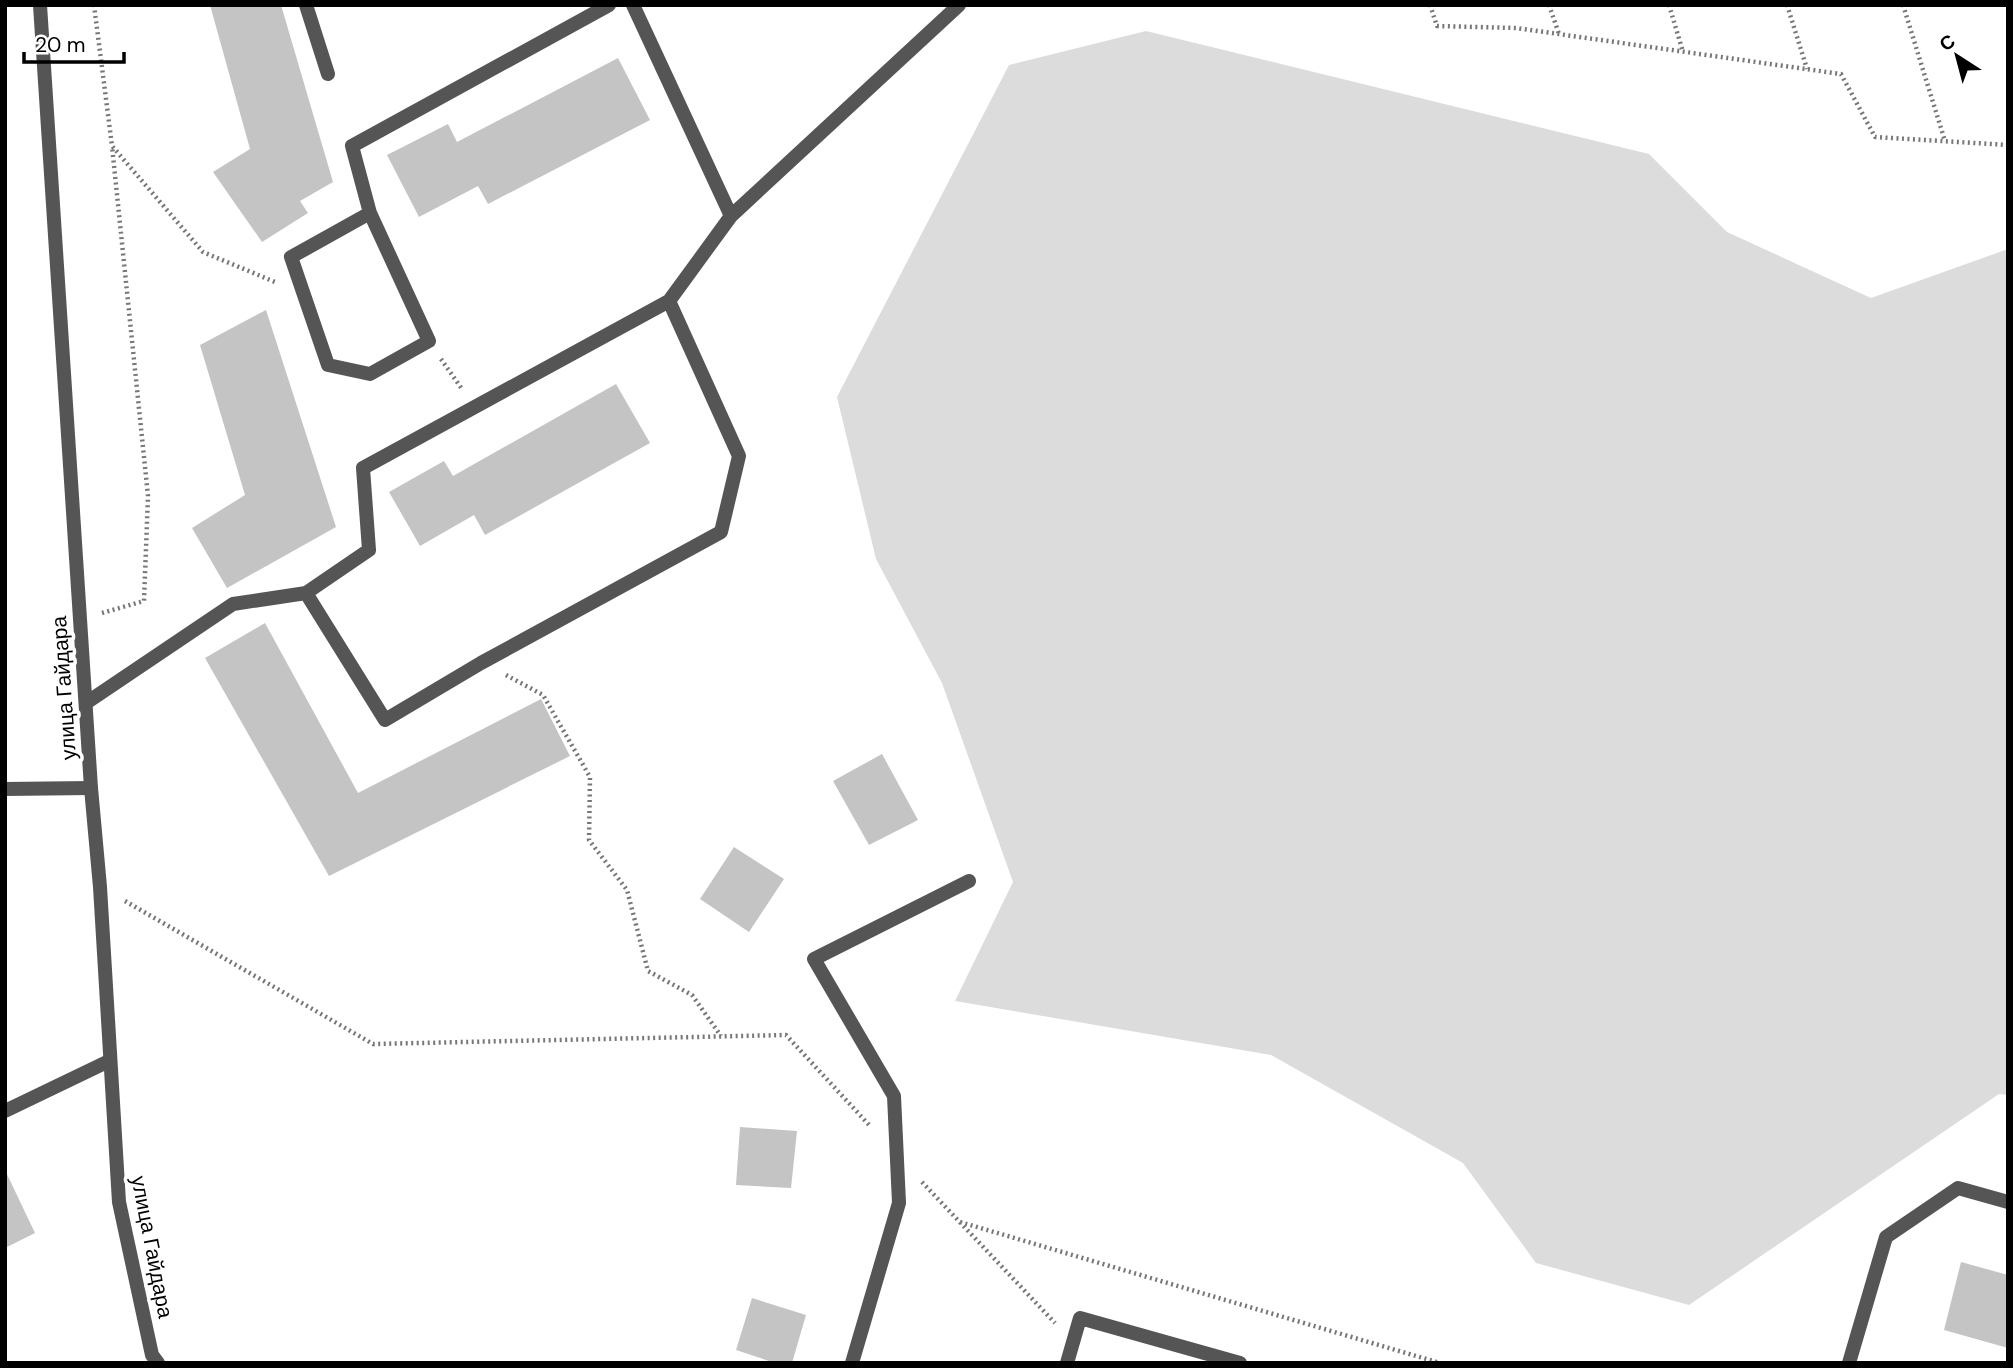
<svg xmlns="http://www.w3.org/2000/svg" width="2013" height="1368" viewBox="0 0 2013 1368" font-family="'DM Sans',sans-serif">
<rect width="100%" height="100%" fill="#fff"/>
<!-- green -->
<path fill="#dcdcdc" d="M1146,31L1649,154L1727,232L1871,298L2008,249V1095L1999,1094L1689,1305L1536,1263L1463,1163L1271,1055L955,1001L1013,882L942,683L876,559L837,397L1009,65Z"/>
<!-- building -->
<path fill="#c4c4c4" d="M210,5H281L333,182L300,201L308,213L262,242L213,172L250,149Z
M618,58L650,120L488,204L478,186L419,217L387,155L448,124L457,142Z
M266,310L336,527L227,588L192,528L245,495L200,345Z
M616,384L650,443L485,535L474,515L420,546L389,492L444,461L453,476Z
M265,623L358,793L541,699L570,756L329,876L205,658Z
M882,754L918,820L869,845L833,781Z
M734,847L784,879L749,932L700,899Z
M740,1127L797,1131L791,1188L736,1185Z
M5,1170L35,1233L5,1248Z
M1961,1262L2008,1275V1348L1944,1330Z
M752,1298L806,1315L792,1363H775L736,1350Z"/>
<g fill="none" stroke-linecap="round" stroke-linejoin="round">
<!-- path -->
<path stroke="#777" stroke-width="4.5" stroke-dasharray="2 3.5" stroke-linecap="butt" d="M94,5L112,146L203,252L275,282
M1430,5L1437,26L1516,28L1841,74L1875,137L2008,145
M1549,5L1559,34
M1669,5L1683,52
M1787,5L1807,69
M1903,5L1945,141
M441,359L462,389
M102,613L144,601L148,496L112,146
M506,675L543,695L590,777L589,840L627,890L648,971L692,995L721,1036
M125,901L373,1044L786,1035L871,1127
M922,1182L1055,1323
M960,1222L1440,1363"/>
<!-- service -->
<path stroke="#555" stroke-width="14" d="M306,5L328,74
M633,5L731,216L669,301
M370,213L429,341L370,374L328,365L291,257L370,213L352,146L609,5
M731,216L959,5
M86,703L233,604L306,593L385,720L481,663L721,532L739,456L669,301L363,468L369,550L306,593
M5,789L91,788
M5,1111L109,1061
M852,1363L899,1203L894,1096L814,959L969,881
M1067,1363L1080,1318L1240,1363
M1849,1363L1886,1237L1958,1188L2008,1202"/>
<!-- minor -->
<path stroke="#555" stroke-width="14" d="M40,5L91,788L100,887L119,1202L152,1355L158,1363"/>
</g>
<g text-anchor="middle" stroke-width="7" stroke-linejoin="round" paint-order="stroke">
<!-- street labels -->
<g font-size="21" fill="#000" stroke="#fff">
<text transform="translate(64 688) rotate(-94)" y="7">улица Гайдара</text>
<text transform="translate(152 1247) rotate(79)" y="7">улица Гайдара</text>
</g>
</g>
<!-- border -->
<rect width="2013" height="1368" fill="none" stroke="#000000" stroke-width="14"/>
<!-- north arrow -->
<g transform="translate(1957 56) rotate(324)" stroke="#ffffff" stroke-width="5" paint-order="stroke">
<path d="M0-5L12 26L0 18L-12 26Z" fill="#000000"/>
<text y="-10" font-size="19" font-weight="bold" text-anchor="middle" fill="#000000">С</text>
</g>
<!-- scale -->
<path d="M24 52v10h100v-10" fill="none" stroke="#000000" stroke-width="3.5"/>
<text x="35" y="52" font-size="21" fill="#000000" stroke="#ffffff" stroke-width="5" paint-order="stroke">20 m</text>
</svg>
